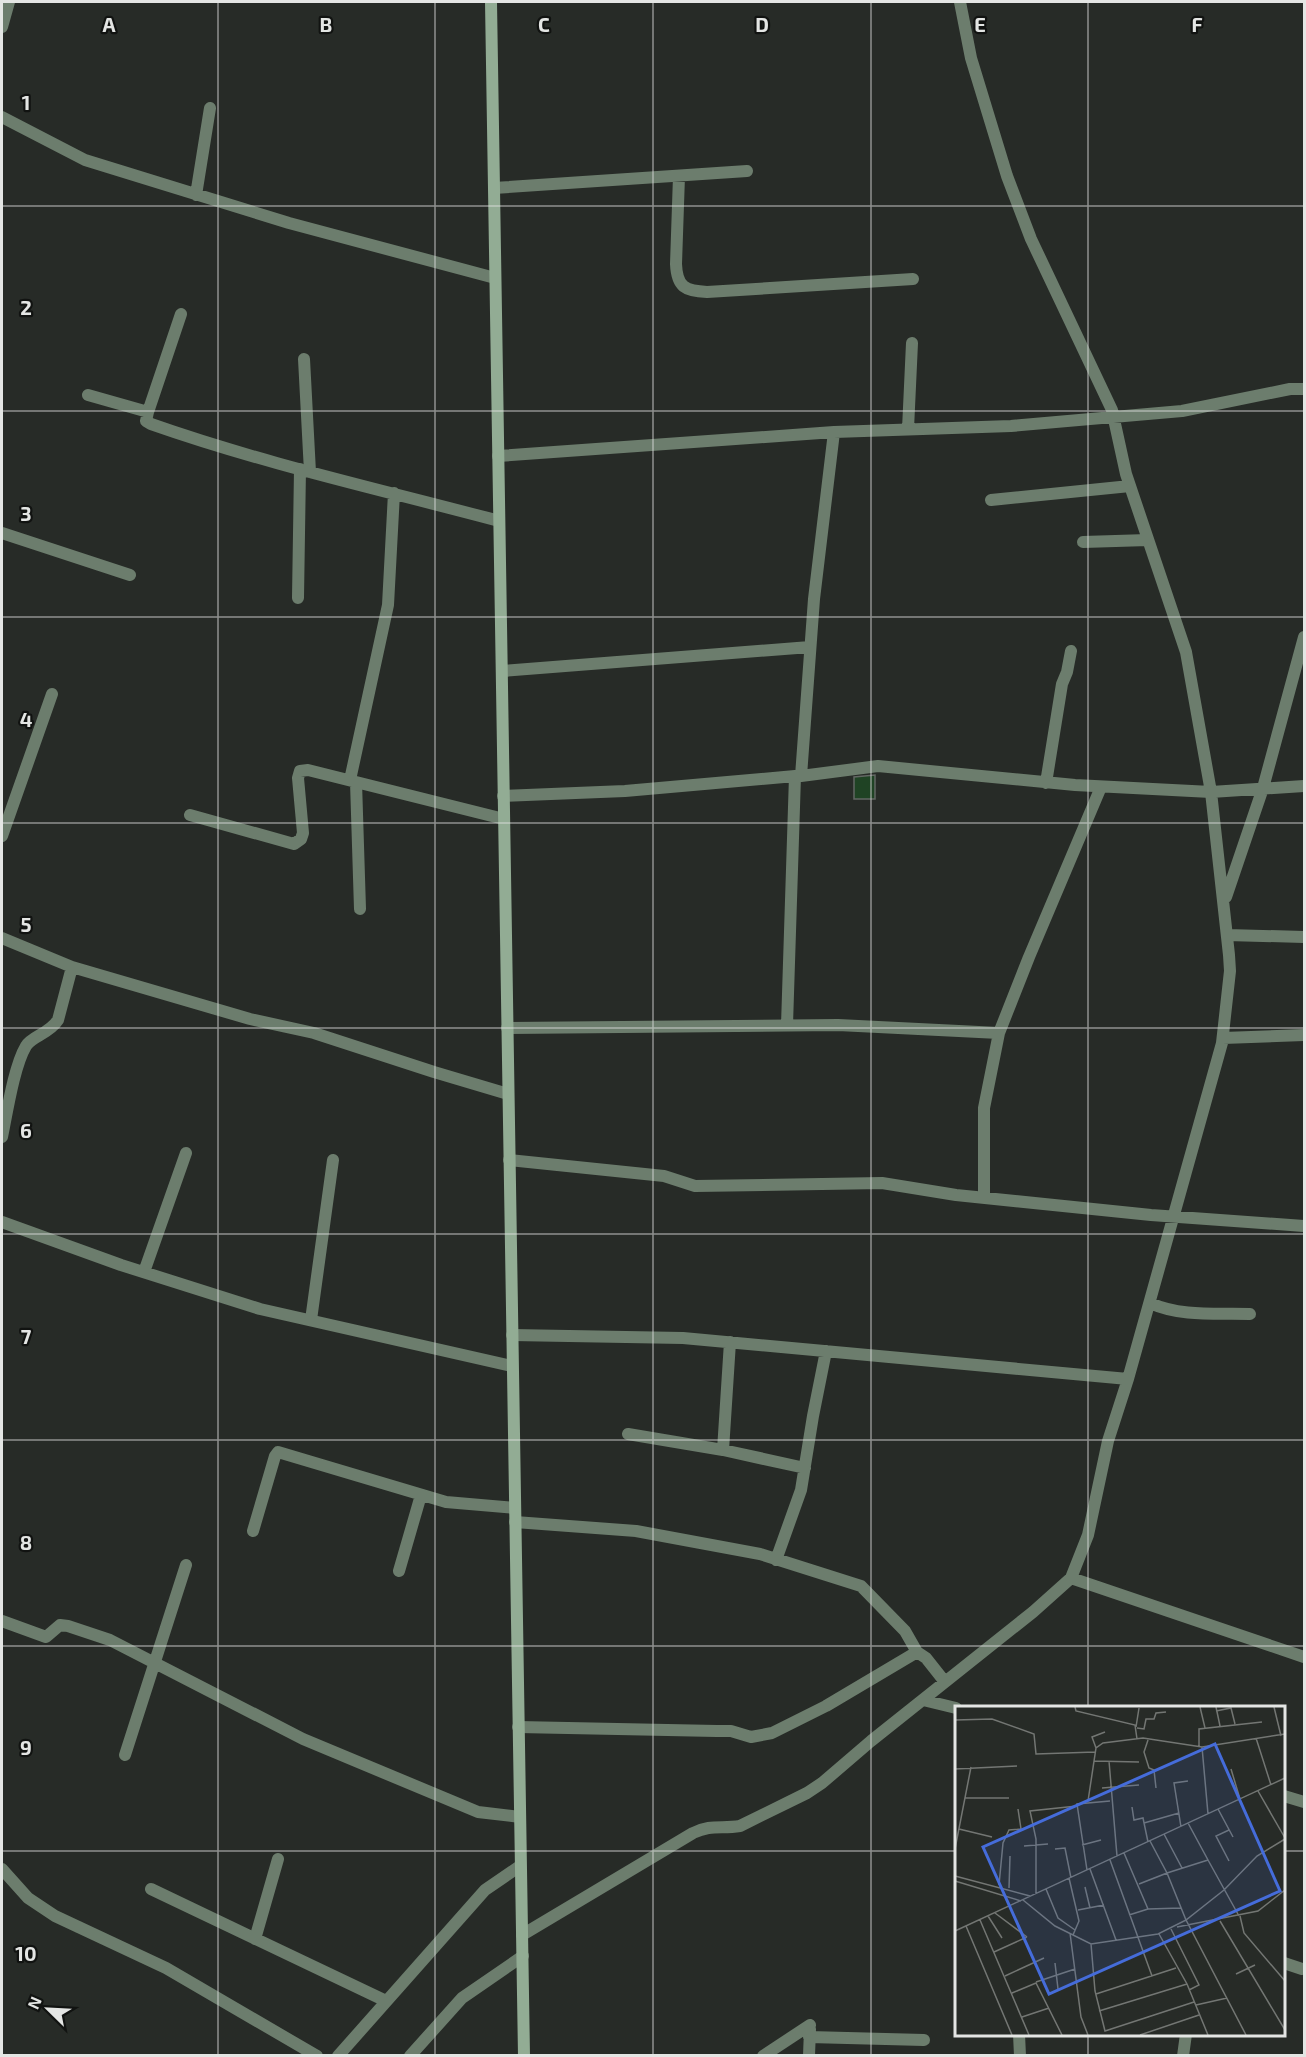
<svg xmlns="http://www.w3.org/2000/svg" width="1306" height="2057" viewBox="0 0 1306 2057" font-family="'Exo 2',sans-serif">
<rect width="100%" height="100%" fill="#272b27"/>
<!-- building -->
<path fill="#1f4324" stroke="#626763" stroke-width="1.5" d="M875,775V799H854V777Z"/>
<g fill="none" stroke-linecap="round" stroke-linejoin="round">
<!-- minor -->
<path stroke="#6c7d6d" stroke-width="12" d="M2,27L9,2
M2,117L85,160L289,223L495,278
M679,176L676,264C677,287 685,291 707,292L913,279
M494,188L747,171
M196,195L210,108
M181,314L148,412L146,421L151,424C265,464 383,490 499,521
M304,359L310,472
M88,395L148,412
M908,429L912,343
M834,432L1011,426L1182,411L1290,389H1304
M498,456L834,432L814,599L801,776H795
M991,500L1130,486
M2,533L130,575
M1083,542L1148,540
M298,598L300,469
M502,671L810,647
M801,776L878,766L1075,785L1211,792L1186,652L1126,474L1112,410L1031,239L1007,176L971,58L960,2
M350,780L388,605L394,493
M356,782L360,909
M1046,783L1062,684L1067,672L1071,651
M503,796L625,791L795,776L787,1025
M190,815L294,844L301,839L303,833L298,778L300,771L308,770L504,819
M2,836L52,694
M1226,897L1263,788L1304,637
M1227,935L1304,937
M2,938L72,967L250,1019L314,1033L434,1072L508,1094
M507,1028L838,1025L999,1033L984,1108V1198
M999,1033L1029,957L1101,787
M1223,1038L1304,1035
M2,1137C7,1113 14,1066 26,1046C32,1036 49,1034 58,1020L72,967
M509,1160L664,1176L695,1186L882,1183L956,1195L1151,1215L1304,1226
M2,1222L121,1265L260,1309L512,1366
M144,1272L186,1153
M1150,1303C1181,1317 1216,1313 1250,1314
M311,1320L333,1160
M512,1335L683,1338L1128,1379
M628,1434L723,1450L805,1468
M723,1450L730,1342
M515,1522L636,1531L760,1554L861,1586L905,1631L917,1652L926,1658L945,1682
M253,1531L275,1456L278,1452L446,1502L515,1508
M776,1560L801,1490L813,1416L826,1351
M399,1571L421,1495
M1071,1578L1304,1657
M2,1621L46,1637L60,1625L68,1626L110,1640L303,1739L478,1812L520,1817
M923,1700L956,1708
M518,1727L717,1731H731L751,1737L772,1733L826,1706L917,1652
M125,1755L186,1565
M1284,1796L1304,1802
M2,1869L28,1898L55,1916L166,1968L317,2056
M151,1889L386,2001
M522,1935L693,1833C711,1824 721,1829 740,1826L807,1793L822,1783L871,1741L1033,1612L1071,1578L1088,1535L1108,1441L1128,1379L1222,1043L1230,971L1229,955L1211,792L1304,786
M255,1939L278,1859
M1284,1963L1302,1969
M1019,2034L1020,2056
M809,2037L924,2040
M338,2056L485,1890L520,1866
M410,2056L462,1998L523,1956
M763,2056L810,2025
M809,2056L810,2029
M1183,2056L1186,2034"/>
<!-- secondary -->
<path stroke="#92ac94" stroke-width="12" d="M491,2L524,2056"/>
</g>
<!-- grid -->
<path fill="none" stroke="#e4e6e4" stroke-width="1.5" stroke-opacity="0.55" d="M218,2V2056M435,2V2056M653,2V2056M871,2V2056M1088,2V1708M2,206H1304M2,411H1304M2,617H1304M2,823H1304M2,1028H1304M2,1234H1304M2,1440H1304M2,1646H1304M2,1851H956M1284,1851H1304M1088,2034V2056"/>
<!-- overview -->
<g transform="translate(955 1706)">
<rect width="330" height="330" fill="#272b27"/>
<path fill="none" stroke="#737673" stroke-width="1.5" d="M120,1L121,5L180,19L182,33M245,1L250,22M261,1L265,20M319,1L326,30M261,5L276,2L280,18M0,14L37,13L79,28L81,48L140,46M181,21L184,2M182,22L189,23L191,13H199L201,7L211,6M301,32L316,79M193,34L189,46L194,62L199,64L201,82M244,41V23L307,16M247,41L253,108M141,42L137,31L150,26M139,55L184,56M154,55L162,150M0,63L62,60M276,63L285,93M147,82L184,79M303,85L330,132M10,92H54M133,95L141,42L148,37L188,32L247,41L330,28M177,101L179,114L188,112L193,136M263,103L278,131M189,117L224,107M226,121L219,77L233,75M4,123L37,131M274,124L261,130L274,155M209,128L227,162M127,139L146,134M69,140L93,138M0,143L16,61M100,143L110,142L116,172M169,147L193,203L174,209M155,154L197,270M253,154L284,210M135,163L161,234M132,164L122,98L155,95M212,167L231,214L269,184L302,150L330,133M212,167L253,154L233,117M0,170L75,190M114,172L124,215L118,229M0,175L66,195M184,178L212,167L195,135M44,179L48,137L54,124L66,123L63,103M130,181L135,202M54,182L55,150M91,183L103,212L120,224M81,188V133L75,105L122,100M68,194L100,220L136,238L203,228L231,214L291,329M193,203L226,202M123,204L149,199M40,207L72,231M33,210L47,232M285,210L289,227L330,275M25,214L74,329M265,215L330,324M11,220L57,329M222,221L303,205L330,184M216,223L244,279L234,284M0,225L330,72M115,227L126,311L133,329M204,228L232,278L253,329M136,238L140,285L150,325L239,296M39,246L72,231M100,257L103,283M281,268L300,259M50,270L89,252M81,276L120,263M57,287L81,277L107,329M141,288L221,262M241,299L272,292M144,305L232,278M67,311L94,302M185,329L244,309"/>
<path fill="#456cda" fill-opacity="0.15" stroke="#456cda" stroke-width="3" d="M260,38L325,185L94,288L28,141Z"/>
<rect width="330" height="330" fill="none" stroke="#e4e6e4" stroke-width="3"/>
</g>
<g font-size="20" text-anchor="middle" font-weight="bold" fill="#e4e6e4" stroke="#111311" stroke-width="4.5" stroke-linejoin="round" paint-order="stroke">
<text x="109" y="32">A</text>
<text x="326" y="32">B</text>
<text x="544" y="32">C</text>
<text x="762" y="32">D</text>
<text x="980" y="32">E</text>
<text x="1197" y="32">F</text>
<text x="26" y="110">1</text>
<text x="26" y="315">2</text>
<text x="26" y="521">3</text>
<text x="26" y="727">4</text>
<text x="26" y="932">5</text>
<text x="26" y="1138">6</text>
<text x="26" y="1344">7</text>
<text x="26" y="1550">8</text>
<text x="26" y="1755">9</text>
<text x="26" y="1961">10</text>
</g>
<!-- border -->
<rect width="1306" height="2057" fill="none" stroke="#e4e6e4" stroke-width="6"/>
<!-- north arrow -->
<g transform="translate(48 2009) rotate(294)" stroke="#111311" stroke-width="4.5" paint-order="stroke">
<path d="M0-4.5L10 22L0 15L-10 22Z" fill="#e4e6e4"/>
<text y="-9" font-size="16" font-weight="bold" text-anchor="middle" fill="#e4e6e4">N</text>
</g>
</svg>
